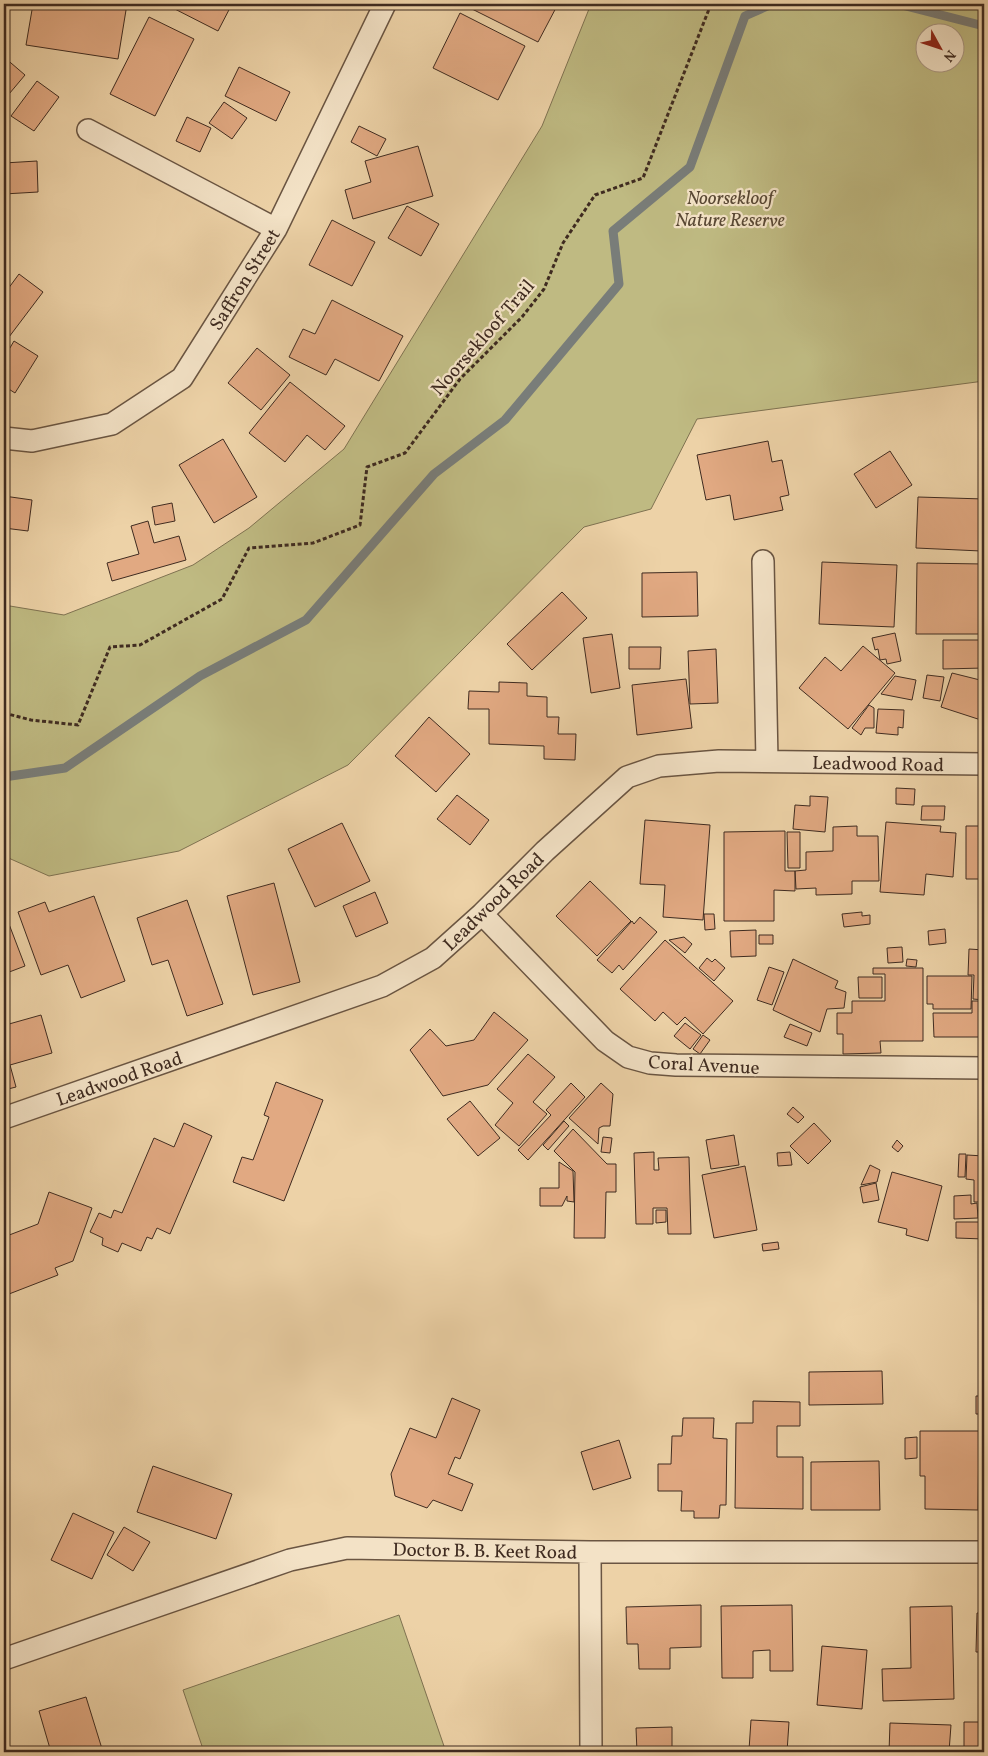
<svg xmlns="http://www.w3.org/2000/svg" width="988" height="1756" viewBox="0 0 988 1756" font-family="Vollkorn,serif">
<rect width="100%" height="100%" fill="#edd2a7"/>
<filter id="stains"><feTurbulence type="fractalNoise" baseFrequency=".004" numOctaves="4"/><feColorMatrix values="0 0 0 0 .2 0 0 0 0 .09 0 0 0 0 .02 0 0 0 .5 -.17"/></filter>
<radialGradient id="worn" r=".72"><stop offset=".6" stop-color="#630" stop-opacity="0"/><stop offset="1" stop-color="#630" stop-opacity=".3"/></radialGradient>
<!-- green -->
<path fill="#bfba82" stroke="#7f7251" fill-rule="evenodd" d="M591,4H984V381L697,419L651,509L584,527L348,765L179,851L49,876L4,856V605L64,615L193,565L249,528L344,449L542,126ZM926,32H956V62H926Z
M399,1615L446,1752H204L183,1690Z"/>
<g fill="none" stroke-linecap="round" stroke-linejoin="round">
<!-- stream -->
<path stroke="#797d79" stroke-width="9" d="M898,4L984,26
M4,777L65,768L200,676L306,620L434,474L505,420L619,284L613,231L690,167L745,16L772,4"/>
</g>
<!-- building -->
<path fill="#e1a982" stroke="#3f2b20" d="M33,4H64L87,7V4H127L118,59L26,45Z
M165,4H232L218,31Z
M462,4H558L538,42Z
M460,13L525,46L498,100L433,68Z
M149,17L194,39L155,116L110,94Z
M4,57L25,75L4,100Z
M239,67L290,92L276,121L225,96Z
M37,81L59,97L34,131L11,116Z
M224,102L247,118L232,139L209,123Z
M187,117L211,128L200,152L176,141Z
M359,126L386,139L377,156L351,142Z
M418,146L433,196L353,219L345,190L371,182L365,161Z
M37,161L38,192L4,194V163Z
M407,206L439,224L421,256L388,238Z
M332,220L375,242L352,286L309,265Z
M19,274L43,292L9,337L4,333V292L5,293Z
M332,300L403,336L379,381L335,359L326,375L289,357L303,329L315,334Z
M14,341L38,356L15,393L4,386V358Z
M257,348L290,375L261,410L228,383Z
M290,382L345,426L325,450L307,435L285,462L249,433Z
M223,439L257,497L214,523L179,465Z
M768,441L772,462L782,460L789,495L780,497L783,510L734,520L730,495L706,500L697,455Z
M890,451L912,485L876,508L854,474Z
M4,496L32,500L28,531L4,528Z
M918,497L984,499L981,551L916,548Z
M172,503L175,521L155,525L152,507Z
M148,521L154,543L179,536L186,560L112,581L107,563L139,554L131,526Z
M822,562L897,565L894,627L819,624Z
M917,563L984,564V634H916Z
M697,572L698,616L642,617V573Z
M562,592L587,618L532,670L507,644Z
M895,633L901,661L887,664L886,659L880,660L878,649L875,650L872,638Z
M612,634L620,688L591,693L583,638Z
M943,640H984V668L943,669Z
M863,646L895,673L848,729L799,688L825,657L841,671Z
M629,647H661L660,669H629Z
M716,649L718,703L690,704L688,651Z
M952,673L984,681V721L941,707Z
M927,675L944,677L940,701L923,698Z
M895,676L916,680L912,700L881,694Z
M686,679L692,728L637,735L632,685Z
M499,682L527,683V696L547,697V717H559L558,734H576L575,760L544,759V746L489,744V709H468L469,691L499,692Z
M869,705L874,708V728H865L861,735L852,728Z
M878,709L904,710L903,728L898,727V735L876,733Z
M429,717L470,754L436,792L395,756Z
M896,788L915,789L914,805L896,804Z
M457,795L489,820L470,845L437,819Z
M810,796L828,797L825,832L793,829L795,805L810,806Z
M922,806H945L944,820H921Z
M645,820L710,825L703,920L663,917L665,885L640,884Z
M886,822L941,826L940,832L956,833L953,877L926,874L924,895L880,892Z
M342,823L370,881L315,907L288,849Z
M857,826V836H878L879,881H852V894L816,895V888L796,889L795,871L806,870V852L833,851V827Z
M966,826H984V879H966Z
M785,831V871H795V891L774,890V921H724V832Z
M787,832H800V868H788Z
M590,881L631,921L597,956L556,916Z
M274,883L300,982L253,995L227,896Z
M375,892L388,923L356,937L343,906Z
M94,896L125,981L81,998L68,965L41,975L18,912L45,902L49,912Z
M187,900L223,1004L187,1016L168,960L152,965L137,918Z
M4,911L25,966L4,974Z
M862,912V916L870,915V924L844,927L842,914Z
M704,914H714L715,929L705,930Z
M640,917L657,932L623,970L619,965L612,973L597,960L632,921L634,924Z
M945,929L946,943L929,945L928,931Z
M756,930V956L731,957L730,931Z
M759,935H773V944H759Z
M684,937L692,944L685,953L669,940Z
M665,940L733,1001L703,1034L685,1017L677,1025L663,1012L655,1021L620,989Z
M902,947L903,962L888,963L887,948Z
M969,949L984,950V1000L973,999L974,975H968Z
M707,958L712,962L715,959L725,968L714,981L699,968Z
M793,959L838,981L835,988L846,992L844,1008L827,1009L820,1032L773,1010Z
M907,959L917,960L916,967L906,966Z
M769,967L784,972L772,1005L757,1000Z
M873,968H923V1041H880L881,1053L843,1054V1034H837V1013H852V1001H885V974H873Z
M927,976H972L971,1009H933V1004H927Z
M858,977H882V998H859Z
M972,1001H982L983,1037H934L933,1013H972Z
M4,1007L9,1024L41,1015L52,1053L10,1065L16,1087L4,1090Z
M494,1012L528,1040L488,1085L443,1096L410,1050L430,1029L446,1046L474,1040Z
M685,1023L701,1035L690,1049L674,1036Z
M790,1024L812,1033L807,1046L784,1037Z
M703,1035L710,1040L700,1054L693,1049Z
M528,1054L555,1077L533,1102L547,1114L519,1146L495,1125L513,1103L497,1089Z
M276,1082L323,1100L284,1201L233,1182L242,1157L253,1160L269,1117L264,1115Z
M571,1083L585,1097L528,1160L518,1150L551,1115L546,1110Z
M601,1083L613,1094L610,1126H603L599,1128L598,1144L569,1118Z
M470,1101L500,1138L478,1156L447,1119Z
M793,1107L804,1117L798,1123L787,1114Z
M564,1121L569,1126L548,1150L543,1145Z
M184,1123L212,1136L170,1234L157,1228L152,1239L147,1237L141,1251L122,1243L118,1252L102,1245L103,1238L90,1232L99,1213L111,1218L114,1210L122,1213L154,1138L174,1147Z
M814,1123L831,1141L808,1164L790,1146Z
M573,1129L607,1164H616V1192H606L605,1238H574L575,1172L554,1151Z
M734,1135L739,1165L711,1169L706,1140Z
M603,1137L612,1138L610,1153L601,1152Z
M897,1140L903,1146L898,1152L892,1147Z
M654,1152V1170H659L658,1158L689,1157L691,1234H668L667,1208H653V1224H636L634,1153Z
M790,1152L792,1165L778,1166L777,1153Z
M959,1154H966L965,1177H958Z
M967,1155L984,1156V1217H980V1202H974V1180L966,1179Z
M559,1162L573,1171L574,1202L567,1201V1196L562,1206H540V1188H559Z
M870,1165L880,1170L877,1182L861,1185Z
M745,1166L757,1230L714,1238L702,1175Z
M892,1172L942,1186L928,1241L906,1235L907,1229L878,1222Z
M876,1183L879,1200L863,1203L860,1187Z
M49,1192L92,1208L73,1261L55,1268L58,1275L9,1294L4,1281L6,1269L4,1237L38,1224Z
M971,1195V1204L977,1203L978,1218L954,1219V1196Z
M656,1210H666V1222L656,1223Z
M956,1222H984V1239L956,1238Z
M778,1242L779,1249L763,1251L762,1244Z
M882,1371L883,1404L809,1405V1372Z
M976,1396H984V1414H976Z
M452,1398L480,1410L460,1459L455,1457L448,1474L473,1484L462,1511L433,1500L427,1508L395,1496L391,1474L410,1428L436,1438Z
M753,1401L800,1402V1426H777V1457H803V1509L735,1508L736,1423H753Z
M683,1418H714L713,1438L727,1439L726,1505H720L719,1518H694V1511H681L682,1491H658V1464H671L672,1436H682Z
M920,1431H979L978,1510L925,1509V1476H920Z
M917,1437V1458L905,1459V1438Z
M619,1440L631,1478L593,1490L581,1452Z
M879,1461L880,1510H811V1462Z
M153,1466L232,1494L216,1539L137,1512Z
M73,1513L114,1532L92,1579L51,1560Z
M124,1527L150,1542L133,1571L107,1555Z
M701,1605V1647L670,1648V1669H639L638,1644H627L626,1607Z
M792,1605L793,1671H770V1650L753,1651V1678H722L721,1606Z
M952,1606L954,1699L883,1701L882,1669L911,1668L910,1607Z
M977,1613H984V1652H976Z
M822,1646L867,1650L862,1709L817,1705Z
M86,1697L103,1752H51L39,1711Z
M751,1720L789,1722L787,1752H733V1749L749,1750Z
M964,1722H984V1752H964Z
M890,1723L951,1725L949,1752H889Z
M672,1727V1752H637L636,1728Z"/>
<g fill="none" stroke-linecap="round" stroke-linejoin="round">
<!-- minor casing -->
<g stroke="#6a5542" stroke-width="24">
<path id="minor" d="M88,130L276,229
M4,438L32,441L112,424L182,378L276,229L385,4
M763,561L767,761
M482,914L605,1041L628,1057L650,1063L676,1065L984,1068
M4,1118L382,986L433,958L482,914L545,851L627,777L659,766L719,761L984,764
M590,1552L591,1752
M4,1659L290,1560L347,1548L590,1552H984"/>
</g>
<!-- path -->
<path stroke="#3f2b20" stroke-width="3" stroke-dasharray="4 2.5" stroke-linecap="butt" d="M4,713L31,720L78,725L110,647L140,645L222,599L249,548L313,543L360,525L367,467L405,453L460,379L522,317L544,289L563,243L595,195L643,178L711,4"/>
<!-- minor -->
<use href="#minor" stroke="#f3e2c6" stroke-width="21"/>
</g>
<g text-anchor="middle" stroke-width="4.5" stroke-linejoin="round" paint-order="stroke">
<!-- park labels -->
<g font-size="19" font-style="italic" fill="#594834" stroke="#f3e2c6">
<text x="730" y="204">Noorsekloof<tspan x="730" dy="22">Nature Reserve</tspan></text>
</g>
<!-- street labels -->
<g font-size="19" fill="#3f2b20" stroke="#f3e2c6">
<text transform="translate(244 279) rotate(-58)" y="7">Saffron Street</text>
<text transform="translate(482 337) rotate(-49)" y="7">Noorsekloof Trail</text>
<text transform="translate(878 763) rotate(1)" y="7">Leadwood Road</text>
<text transform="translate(493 901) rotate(-44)" y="7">Leadwood Road</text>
<text transform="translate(704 1064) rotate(3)" y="7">Coral Avenue</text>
<text transform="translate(119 1078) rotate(-19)" y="7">Leadwood Road</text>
<text transform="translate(485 1550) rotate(1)" y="7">Doctor B. B. Keet Road</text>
</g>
</g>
<!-- margin -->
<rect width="988" height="1756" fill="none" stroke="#edd2a7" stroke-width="20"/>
<rect x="5" y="5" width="978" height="1746" fill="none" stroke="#3f2b20" stroke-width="2.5"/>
<rect x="10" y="10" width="968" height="1736" fill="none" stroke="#3f2b20"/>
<!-- north arrow -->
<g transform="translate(940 48) rotate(130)"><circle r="24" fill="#f3e2c6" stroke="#ab9984"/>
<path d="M0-4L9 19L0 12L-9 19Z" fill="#8f2418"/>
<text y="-8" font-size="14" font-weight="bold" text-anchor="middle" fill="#3f2b20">N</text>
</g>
<rect width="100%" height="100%" filter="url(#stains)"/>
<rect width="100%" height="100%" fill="url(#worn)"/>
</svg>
